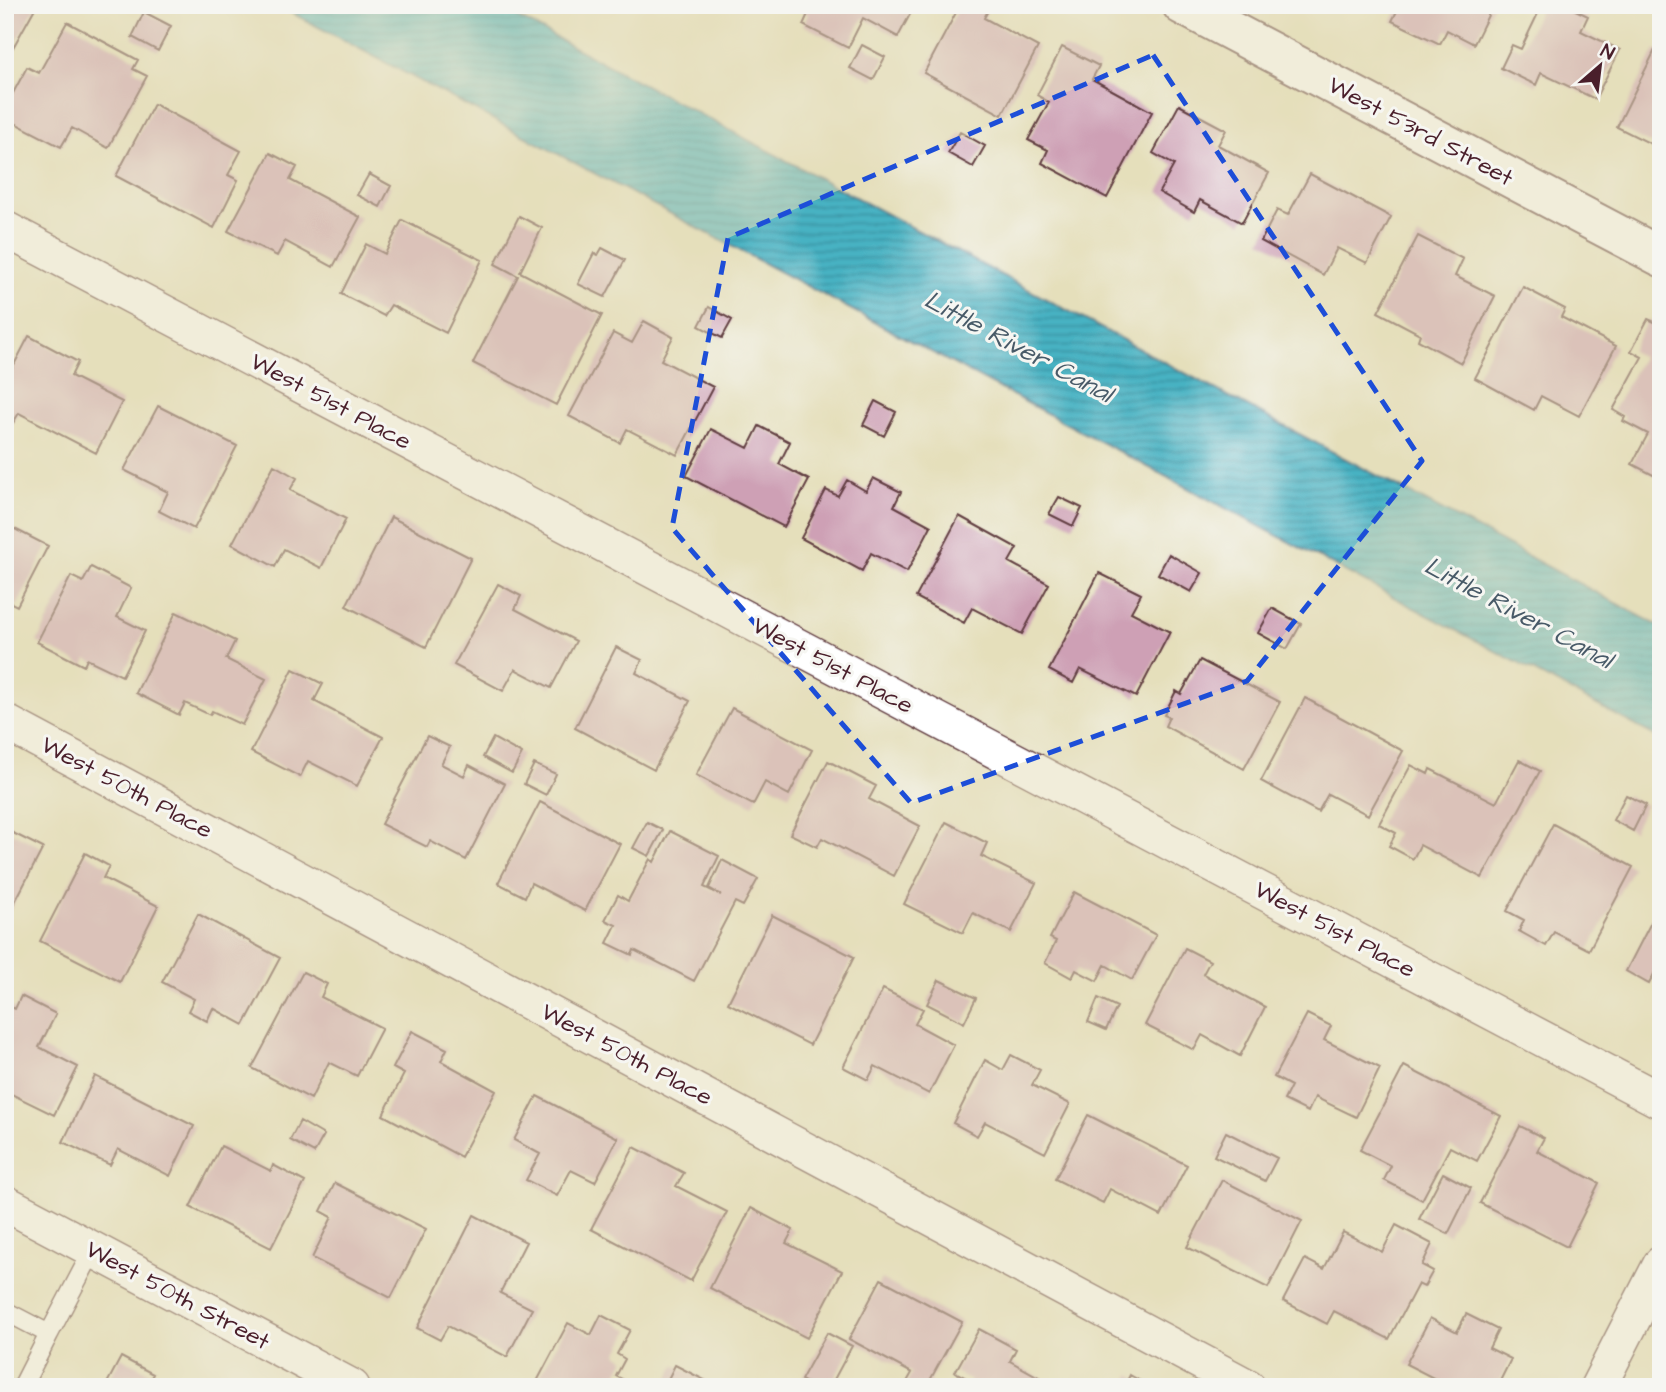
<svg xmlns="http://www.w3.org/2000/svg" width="1666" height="1392" viewBox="0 0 1666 1392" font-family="'Architects Daughter',sans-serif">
<defs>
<pattern id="water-rules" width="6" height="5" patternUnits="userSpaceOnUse" patternTransform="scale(1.75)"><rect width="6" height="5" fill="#46b2c3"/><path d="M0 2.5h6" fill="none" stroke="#3c909f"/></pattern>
</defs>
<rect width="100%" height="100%" fill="#f6f6f2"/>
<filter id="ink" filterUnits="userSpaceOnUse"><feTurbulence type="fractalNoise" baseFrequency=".0143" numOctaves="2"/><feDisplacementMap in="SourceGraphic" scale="14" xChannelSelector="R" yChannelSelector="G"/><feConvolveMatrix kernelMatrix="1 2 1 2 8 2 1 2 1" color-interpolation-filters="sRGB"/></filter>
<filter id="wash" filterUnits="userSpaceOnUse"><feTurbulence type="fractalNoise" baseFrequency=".00686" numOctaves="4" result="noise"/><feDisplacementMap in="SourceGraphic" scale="28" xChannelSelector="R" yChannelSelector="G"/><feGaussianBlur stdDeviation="1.57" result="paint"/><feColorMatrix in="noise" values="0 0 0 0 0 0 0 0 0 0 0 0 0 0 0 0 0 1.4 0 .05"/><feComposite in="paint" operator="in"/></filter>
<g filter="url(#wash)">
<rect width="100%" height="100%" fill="#e5dfbb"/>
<!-- water -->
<path fill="url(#water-rules)" stroke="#486877" stroke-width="2" d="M277,5H495L1661,627V739Z"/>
<g id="blocks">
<!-- building -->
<path fill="#cea0b5" d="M5,5H30L35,8L5,62Z
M805,5H915L898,37L863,18L848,48L803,25L808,14L802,12Z
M960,5H991L984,18L1038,47L1002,115L924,73Z
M1400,5H1493L1474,44L1447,30L1440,44L1392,21Z
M1542,5H1565L1588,16L1581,31L1620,50L1595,99L1541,73L1536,85L1501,68L1512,45L1521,49Z
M144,12L171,26L158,51L132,37Z
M67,22L138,60L133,69L147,76L108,148L72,128L61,147L5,118V108L27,67L39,73Z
M862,45L885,57L873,80L850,68Z
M1062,47L1099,66L1092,79L1152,112L1107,198L1042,163L1048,150L1028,140L1049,102L1037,95Z
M1655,50L1661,53V149L1617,127Z
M154,104L241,151L228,175L238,180L214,228L116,176Z
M1179,105L1226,130L1218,145L1269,173L1242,223L1200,200L1194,212L1159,192L1174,165L1153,153Z
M960,132L985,146L973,167L948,153Z
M270,153L297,167L290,180L360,217L333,267L285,241L277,256L228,231Z
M369,174L391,186L380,207L357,195Z
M1310,174L1391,217L1367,263L1337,248L1323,275L1261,241L1277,210L1288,215Z
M519,216L542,228L520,272L602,315L556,405L473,363L518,276L495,264Z
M402,220L482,260L446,333L391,305L384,316L341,294L366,244L385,254Z
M1418,236L1463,259L1455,276L1495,296L1461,363L1418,340L1420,334L1378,312Z
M602,248L625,260L605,297L578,284L594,253L598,255Z
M1523,287L1565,309L1561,317L1616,346L1579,416L1541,396L1534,410L1475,378Z
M709,307L732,320L722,338L699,326Z
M1648,319L1661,325V479L1632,464L1648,434L1623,421L1625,417L1613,410L1642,357L1631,351Z
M644,321L673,337L661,360L713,387L677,455L627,429L620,443L569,416L613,333L632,343Z
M29,336L78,362L71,376L122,402L96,453L19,413L13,423L5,419V382Z
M875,401L896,412L884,436L863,425Z
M158,406L237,446L194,529L159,511L168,492L124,470Z
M759,426L790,442L779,464L809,480L784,527L686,476L711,429L748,448Z
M274,465L297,478L290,490L346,519L321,568L284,549L275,567L232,544Z
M873,478L901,492L894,506L931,526L907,572L871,553L862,571L801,538L826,490L838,496L847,480L866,491Z
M1059,497L1082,508L1073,526L1049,514Z
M959,516L1017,548L1009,562L1049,584L1022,634L972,608L964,623L916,597Z
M391,517L471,558L426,647L346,606Z
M5,524L48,546L17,606L5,600Z
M1169,554L1202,573L1191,592L1158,574Z
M91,567L131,588L117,617L145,631L122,676L87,659L84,666L37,642L71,576L83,582Z
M1099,573L1141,594L1131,612L1170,632L1136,697L1080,669L1073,683L1049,670Z
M498,584L521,596L515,609L576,641L551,688L515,669L503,691L454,665Z
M1272,608L1301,624L1287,649L1258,633Z
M176,612L235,641L226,659L266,679L242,725L212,711L210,715L185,703L179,715L136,693Z
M616,647L642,660L636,673L690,701L654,770L575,728Z
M1200,660L1280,702L1244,769L1165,726L1169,717L1164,715L1176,691L1181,694Z
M293,669L323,684L314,701L383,737L357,786L308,761L300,777L251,752Z
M1305,698L1403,751L1368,815L1328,794L1318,812L1261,781Z
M732,708L812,750L789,795L765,782L753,805L696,775Z
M427,736L450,747L441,764L464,776L469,765L505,784L466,860L430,841L427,847L381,824Z
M493,738L522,754L512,773L483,757Z
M1519,760L1540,771L1482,878L1420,845L1413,859L1389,846L1396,833L1379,824L1411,765L1428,774L1430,769L1496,803Z
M828,761L876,786L869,799L920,826L894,876L822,838L817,847L790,834Z
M534,764L556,774L546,795L524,784Z
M1626,795L1646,805L1633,831L1613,820Z
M540,802L620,844L585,911L531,883L525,897L498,883Z
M647,822L663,830L649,856L633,848Z
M946,822L987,843L981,856L1036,883L1011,932L973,913L963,933L904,904Z
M1553,824L1633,867L1589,950L1554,932L1546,946L1519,931L1524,920L1507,911Z
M5,829L43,848L5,921Z
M670,831L719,856L704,887L721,895L709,888L722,860L758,879L743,906L735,902L694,981L634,950L632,955L607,943L616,925L605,920L618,895L628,901L650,859L654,862Z
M85,853L109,866L103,878L158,906L120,982L40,941Z
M1074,892L1156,935L1132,980L1105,965L1097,981L1076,970L1072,978L1045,963L1056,941L1050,938Z
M1661,903V973L1656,970L1649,984L1626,971Z
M198,914L280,958L244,1025L213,1008L207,1021L188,1011L194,999L162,982Z
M772,915L854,957L810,1045L728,1003Z
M1185,948L1210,961L1203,974L1265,1007L1240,1056L1202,1035L1194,1050L1145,1025Z
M303,972L327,984L321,997L382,1028L357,1076L329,1062L311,1099L252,1068Z
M939,980L976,998L964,1023L927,1004Z
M883,989L923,1009L915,1024L954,1045L929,1094L875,1066L868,1080L843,1067Z
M21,996L56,1014L39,1047L78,1067L54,1115L5,1091V1014L9,1006L15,1009Z
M1098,998L1117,1007L1106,1030L1088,1022Z
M1307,1014L1331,1026L1324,1040L1380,1068L1356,1117L1315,1097L1308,1112L1284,1100L1291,1086L1274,1077Z
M412,1031L447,1049L441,1061L496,1091L461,1157L383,1115L404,1074L393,1068Z
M1011,1055L1040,1070L1032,1085L1070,1104L1045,1153L985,1122L977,1136L953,1123L985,1060L1003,1070Z
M1404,1066L1501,1116L1477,1161L1450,1147L1422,1200L1384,1180L1391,1166L1360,1150Z
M95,1076L194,1126L170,1176L118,1149L110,1165L63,1142Z
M537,1096L618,1138L595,1182L571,1170L557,1196L526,1180L540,1154L514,1140Z
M1088,1115L1187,1165L1161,1216L1110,1189L1103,1203L1055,1179Z
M300,1121L324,1135L314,1153L290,1140Z
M1520,1126L1544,1138L1537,1151L1599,1183L1567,1247L1480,1203Z
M1226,1132L1277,1158L1265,1181L1214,1156Z
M221,1146L271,1171L273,1165L305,1182L271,1248L190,1207Z
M634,1147L684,1173L676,1186L727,1212L691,1281L591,1229Z
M1443,1173L1471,1188L1448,1234L1419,1219Z
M1222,1180L1302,1221L1268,1288L1187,1247Z
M335,1183L426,1229L391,1298L312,1258L332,1217L321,1211Z
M751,1208L793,1230L786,1243L842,1271L807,1338L710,1288Z
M474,1215L526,1242L500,1293L532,1309L507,1357L448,1326L440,1340L417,1328Z
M1396,1225L1432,1244L1422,1265L1433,1271L1424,1287L1418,1284L1389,1339L1334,1311L1327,1324L1283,1301L1305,1259L1324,1269L1343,1232L1382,1252Z
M881,1279L962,1322L929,1382L933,1384L931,1387H904L912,1373L849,1339Z
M1466,1314L1498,1330L1489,1348L1511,1359L1497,1387H1451L1406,1364L1430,1318L1457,1332Z
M601,1315L630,1330L617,1354L625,1359L616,1376L637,1387H534L568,1323L591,1335Z
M979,1329L1016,1349L1010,1361L1057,1387H966L970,1380L955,1372Z
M827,1333L852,1346L830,1387H814L801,1380Z
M121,1357L153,1374L147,1387H105Z
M675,1365L718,1387H664Z
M1130,1375L1151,1387H1124Z"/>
</g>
</g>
<g filter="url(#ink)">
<use href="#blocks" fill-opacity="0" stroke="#613c41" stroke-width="2"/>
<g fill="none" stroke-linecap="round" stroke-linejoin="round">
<!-- service casing -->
<g stroke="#613c41" stroke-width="21">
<path id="service" d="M5,1311L49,1334L93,1250
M22,1387L49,1334"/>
</g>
<!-- minor casing -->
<g stroke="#613c41" stroke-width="38">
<path id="minor" d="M5,229L1661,1101
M5,722L1248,1387
M5,1203L352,1387
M1598,1387L1661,1264"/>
</g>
<!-- tertiary casing -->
<g stroke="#613c41" stroke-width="42">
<path id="tertiary" d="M1182,5L1661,257"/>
</g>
<!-- service -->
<use href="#service" stroke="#fff" stroke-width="18"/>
<!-- minor -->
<use href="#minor" stroke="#fff" stroke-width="35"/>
<!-- tertiary -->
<use href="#tertiary" stroke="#fff" stroke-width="38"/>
</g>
</g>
<!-- marked area -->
<path d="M0 0H1666V1392H0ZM1153,55L1422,461L1247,681L911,803L672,528L728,238Z" fill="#e5dfbb" fill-opacity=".55" fill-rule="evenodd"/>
<path fill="none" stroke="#1d4ed8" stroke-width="5" stroke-dasharray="14 9" stroke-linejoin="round" d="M1153,55L1422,461L1247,681L911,803L672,528L728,238Z"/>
<g text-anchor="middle" stroke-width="6" stroke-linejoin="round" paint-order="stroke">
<!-- street labels -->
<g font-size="24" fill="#4a1f2b" stroke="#f6f6f2">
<text transform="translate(1421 131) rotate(28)" y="8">West 53rd Street</text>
<text transform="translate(331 401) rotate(28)" y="8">West 51st Place</text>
<text transform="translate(833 665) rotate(28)" y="8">West 51st Place</text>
<text transform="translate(127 787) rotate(28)" y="8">West 50th Place</text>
<text transform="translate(1335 929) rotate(28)" y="8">West 51st Place</text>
<text transform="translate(627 1054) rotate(28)" y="8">West 50th Place</text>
<text transform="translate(178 1295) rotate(28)" y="8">West 50th Street</text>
</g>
<!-- water labels -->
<g font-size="26" font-style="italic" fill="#485a68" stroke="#f6f6f2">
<text transform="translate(1019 346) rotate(28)" y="9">Little River Canal</text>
<text transform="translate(1519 612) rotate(28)" y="9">Little River Canal</text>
</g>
</g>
<!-- margin -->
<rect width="1666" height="1392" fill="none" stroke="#f6f6f2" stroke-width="28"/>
<!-- north arrow -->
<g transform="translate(1600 66) rotate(28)" stroke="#f6f6f2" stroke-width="5" paint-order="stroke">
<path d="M0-5L12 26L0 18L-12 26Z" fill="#4a1f2b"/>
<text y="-10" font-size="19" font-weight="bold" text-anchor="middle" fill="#4a1f2b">N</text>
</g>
</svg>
